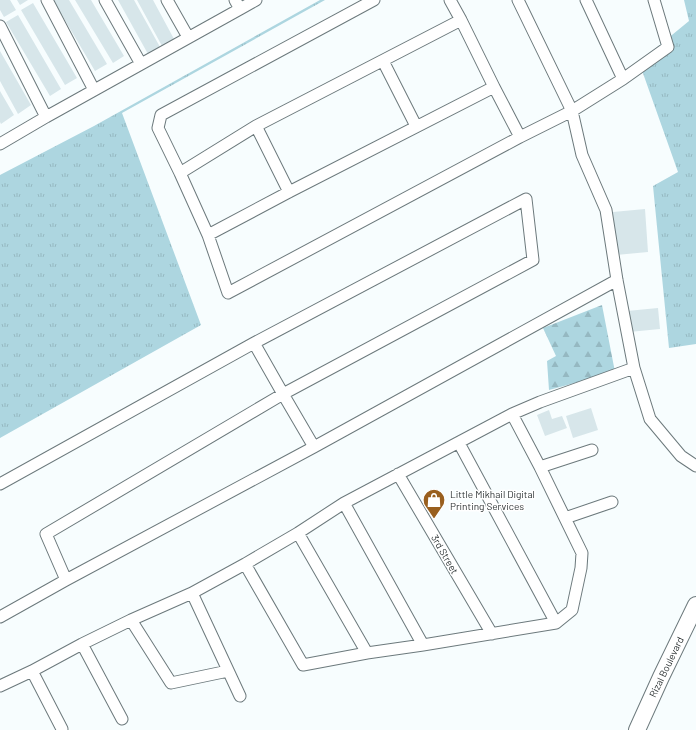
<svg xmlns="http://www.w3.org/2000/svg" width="696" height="730" viewBox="0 0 696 730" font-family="Barlow,sans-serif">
<defs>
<pattern id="grass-tufts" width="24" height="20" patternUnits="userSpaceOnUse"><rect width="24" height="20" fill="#add6e0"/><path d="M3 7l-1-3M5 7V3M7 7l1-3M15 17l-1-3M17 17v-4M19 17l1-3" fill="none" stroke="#95b8c1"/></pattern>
<pattern id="forest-firs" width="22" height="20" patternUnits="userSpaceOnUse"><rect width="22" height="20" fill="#add6e0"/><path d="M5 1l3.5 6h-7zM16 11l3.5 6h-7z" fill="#95b8c1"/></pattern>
</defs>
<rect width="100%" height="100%" fill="#f7fdfe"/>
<!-- grass -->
<path fill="url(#grass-tufts)" d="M320,0H325L122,113L201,325L0,438V175L94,126Z
M684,0H696V344L669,348L653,186L678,172L639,62L689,21Z"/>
<!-- forest -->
<path fill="url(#forest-firs)" d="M602,305L615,372L549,390L547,361L556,356L543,328Z"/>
<!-- building -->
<path fill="#d7e6ea" d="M0,0H10L16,10L4,17L0,10Z
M17,0H28L20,5Z
M53,0H69L107,64L95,71Z
M75,0H91L124,56L113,63Z
M118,0H134L160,47L148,54Z
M137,0H153L174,39L162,46Z
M33,3L77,78L65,85L21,10Z
M18,15L61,89L50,96L6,22Z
M0,51L31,105L18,114L0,81Z
M0,91L14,115L1,124L0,122Z
M645,209L648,252L616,255L613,212Z
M658,308L660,329L629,332L627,311Z
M591,408L598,430L573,438L566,416Z
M549,410L552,419L562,416L567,428L545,436L537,415Z"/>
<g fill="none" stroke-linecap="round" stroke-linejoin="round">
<!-- street casing -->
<g stroke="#6c797c" stroke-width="13">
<path id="street" d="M47,0L94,90
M105,0L141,64
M167,0L188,37
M235,0L240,9L256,0
M374,0L161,115L158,128L180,173L208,235L228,293L520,137L572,111L623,79L668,47L654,0
M518,0L572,111L582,155L606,210L617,280L634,368L650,419L681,456L696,466
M586,0L623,79
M461,20L494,87
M0,26L46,117
M383,61L416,126
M256,126L289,192
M0,144L46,117L240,9
M180,173L256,126L461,20L450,0
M208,235L289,192L494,87L520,137
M254,343L283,394L314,447
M459,443L556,623
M540,467L592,450
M398,474L492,634
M0,484L254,343L526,199L533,260L283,394L46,534L66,580
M344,503L423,645
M565,518L612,502
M298,533L367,653
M245,564L303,665L367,653L423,645L556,623L572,610L581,568L582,553L540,467L512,414
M192,593L240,696
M0,617L66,580L314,447L617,280
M131,620L171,683L228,671
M82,644L122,719
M32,671L62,729
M0,686L32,671L82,644L131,620L192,593L245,564L298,533L344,503L512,414L540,402L634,368"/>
</g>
<!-- secondary casing -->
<g stroke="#6c797c" stroke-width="18">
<path id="secondary" d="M637,730L661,677L696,605"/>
</g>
<!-- street -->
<use href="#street" stroke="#fff" stroke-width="11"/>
<!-- secondary -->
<use href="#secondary" stroke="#fff" stroke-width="16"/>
</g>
<!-- icons -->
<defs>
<g id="shop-pin" transform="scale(1.15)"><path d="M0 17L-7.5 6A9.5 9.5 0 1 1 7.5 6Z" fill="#995f1e" stroke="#fff"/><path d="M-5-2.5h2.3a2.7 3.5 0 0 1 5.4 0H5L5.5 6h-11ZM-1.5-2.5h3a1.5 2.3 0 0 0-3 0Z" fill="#fff"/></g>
</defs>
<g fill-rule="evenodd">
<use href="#shop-pin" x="434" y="500"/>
</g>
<g text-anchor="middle" stroke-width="3" stroke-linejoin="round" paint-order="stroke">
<!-- poi labels -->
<g font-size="10" fill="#2e3435" stroke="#fff" text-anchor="start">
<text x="450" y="498">Little Mikhail Digital<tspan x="450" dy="12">Printing Services</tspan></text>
</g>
<!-- street labels -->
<g font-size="10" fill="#2e3435" stroke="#fff">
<text transform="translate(445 554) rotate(60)" y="4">3rd Street</text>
<text transform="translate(666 667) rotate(-64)" y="4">Rizal Boulevard</text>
</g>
</g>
</svg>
